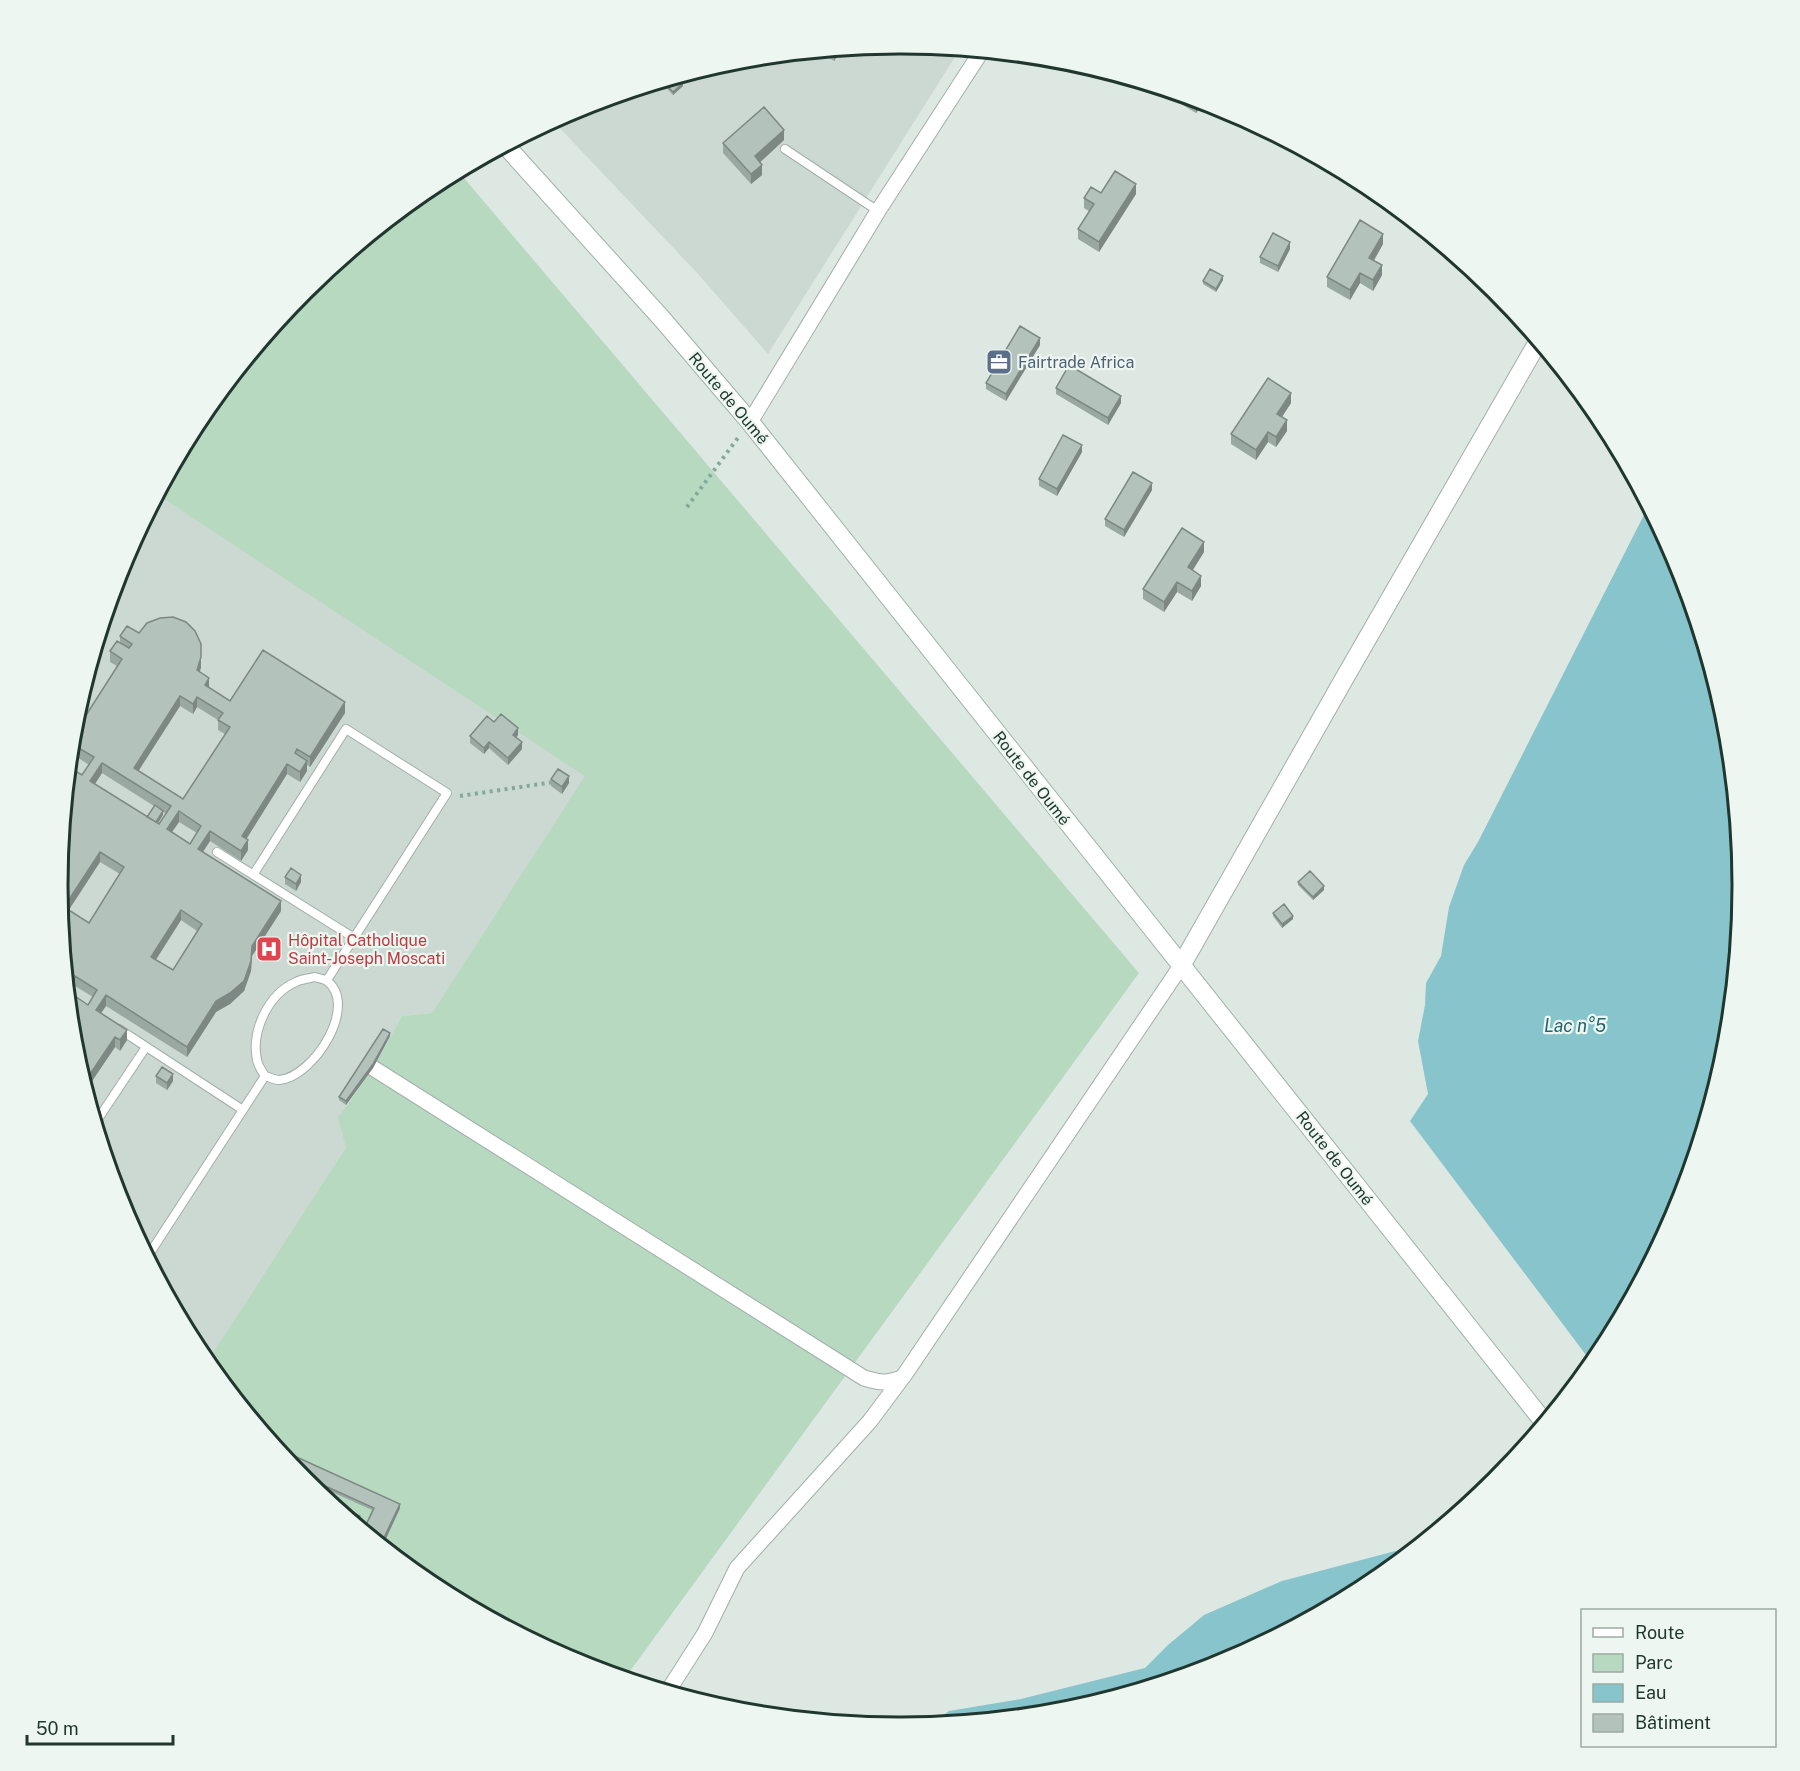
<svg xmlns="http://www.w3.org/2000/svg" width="1800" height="1771" viewBox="0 0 1800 1771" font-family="'Public Sans',sans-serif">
<rect width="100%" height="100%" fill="#dee8e3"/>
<!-- built -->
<path fill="#ccd8d2" d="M900,44L960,49L768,354L699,275L553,121L578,107L736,60Z
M158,495L586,776L432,1013L402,1016L373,1068L346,1105V1147L207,1362L200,1353L122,1207L74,1049L58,885L74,721L122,563Z"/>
<!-- green -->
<path fill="#b7d9bf" d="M458,171L1139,973L625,1678L577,1663L432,1585L304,1481L207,1362L346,1147L338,1118L373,1068L402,1016L432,1013L585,776L158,495L200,417L305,290L432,185Z"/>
<!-- water -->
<path fill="#88c4cb" d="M1648,507L1678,564L1726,722L1742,886L1726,1050L1678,1208L1600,1354L1592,1363L1410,1121L1428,1094L1418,1041L1425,1005L1426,983L1441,956L1449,907L1464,865L1478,842Z
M1418,1545L1368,1586L1222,1664L1064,1711L930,1725L949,1711L1021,1699L1145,1668L1168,1645L1204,1615L1282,1581Z"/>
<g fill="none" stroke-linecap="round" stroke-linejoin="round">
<!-- service casing -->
<g stroke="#a1afaa" stroke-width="10">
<path id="service" d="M785,149L878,211
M217,852L354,938
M253,875L346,729L447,793L327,980
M314,977C318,978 324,979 327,981C359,1005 314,1077 279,1080C275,1080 269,1077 265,1076C262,1071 258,1066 257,1060C251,1031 268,994 296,982C301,979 308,979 314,977Z
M119,1029L243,1110
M96,1122L146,1047
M148,1256L265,1076"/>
</g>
<!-- minor casing -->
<g stroke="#a1afaa" stroke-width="17">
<path id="minor" d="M750,422L878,211L981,52
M373,1068L864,1378C881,1383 887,1384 903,1377L1181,966
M668,1691L705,1633L737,1568L870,1421L902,1378"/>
</g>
<!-- tertiary casing -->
<g stroke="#a1afaa" stroke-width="20">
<path id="tertiary" d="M1181,966L1344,679L1538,342"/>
</g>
<!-- secondary casing -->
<g stroke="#9eb3aa" stroke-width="20">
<path id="secondary" d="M506,146L663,320L750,422L1544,1422"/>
</g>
<!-- path -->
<path stroke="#80aa9b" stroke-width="4" stroke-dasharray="3 4.5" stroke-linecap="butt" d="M687,507L740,435
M460,796L554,782"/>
<!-- service -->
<use href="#service" stroke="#fff" stroke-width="8"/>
<!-- minor -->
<use href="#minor" stroke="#fff" stroke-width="15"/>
<!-- tertiary -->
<use href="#tertiary" stroke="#fff" stroke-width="18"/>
<!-- secondary -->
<use href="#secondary" stroke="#fff" stroke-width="18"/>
</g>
<!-- wall -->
<path fill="#9aa8a2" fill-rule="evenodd" d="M842,49L834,61L819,51Z
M678,77L683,86L673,95L661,82Z
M1171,92L1204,102L1196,113L1171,98Z
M784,140L760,162L762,175L751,184L723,153V143Z
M1101,193L1136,194L1099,252L1078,239V229L1090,212L1084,208V198Z
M1383,244L1374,261L1382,275L1373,291L1360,283L1350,300L1327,287V277Z
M1290,249L1278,272L1260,263V257Z
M1223,280L1216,292L1203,284V281Z
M1040,345L1006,401L986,389V383Z
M1056,388L1121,403L1108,425L1056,394Z
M1291,403L1282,417L1287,431L1276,447L1268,442L1256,460L1231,444V434Z
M1082,452L1057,496L1039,486V479Z
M1152,490L1124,537L1105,526V519Z
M1204,552L1192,570L1201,586L1192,601L1177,592L1164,612L1143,599V589Z
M139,633L201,667L200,672L209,687L230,701L345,713L310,767L307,765V771L300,782L287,774L246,839L248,850L241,861L210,841L203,852L281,911L252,956L251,971L244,991L230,1004L216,1012L187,1057L106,1006L101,1013L127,1040L120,1051L115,1047L86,1090L74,1049L58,885L82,775L89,765L71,753L73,730L76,731L117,666L110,662V651L120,642V636ZM180,706L193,714L197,707L218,720V730L225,734L183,799L138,771ZM102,773L154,806L147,817L95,784ZM163,812L166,814L159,824L158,823L163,815ZM179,822L197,833L190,844L172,832ZM100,862L120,874L89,923L69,910ZM181,920L197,931L173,970L156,960ZM75,986L93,997L88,1005L70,993Z
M494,722L518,735L516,737L522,749L508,765L489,748L484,754L470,743V736Z
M551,779L569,783L562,794L551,786Z
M285,877L301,882L296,891L285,884Z
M1298,882L1324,890L1313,900L1298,885Z
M1273,913L1293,919L1282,928L1273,916Z
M390,1036L373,1068L346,1105L339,1100V1097Z
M156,1076L173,1081L167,1090L156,1083Z
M287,1460L400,1508L383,1545L364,1529L372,1510L303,1479Z"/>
<!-- shaded-wall -->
<path fill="#7d8884" d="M842,49L834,61V51L835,50Z
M690,73L683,80V76Z
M683,83V86L673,95V92Z
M1198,100L1204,102L1196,113V103Z
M784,130V140L755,167V156Z
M762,165V175L751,184V174Z
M1136,184V194L1099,252V242Z
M1383,234V244L1369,268V258Z
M1290,242V249L1278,272V266Z
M1382,265V275L1373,291V280Z
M1360,273V283L1350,300V290Z
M1223,276V280L1216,292V289Z
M1040,338V345L1006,401V394Z
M1291,393V403L1277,424V414Z
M1121,396V403L1108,425V418Z
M1287,420V431L1276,447V437Z
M1268,432V442L1256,460V450Z
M1082,445V452L1057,496V489Z
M1152,483V490L1124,537V530Z
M1204,542V552L1188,578V567Z
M1201,576V586L1192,601V591Z
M1177,582V592L1164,612V602Z
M201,657V667L197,680V670Z
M209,678V688L205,685Z
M180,696V706L134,778V768Z
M197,697V707L193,714V704Z
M345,702V713L310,767V757Z
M518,728V735L513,741V735Z
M489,742V748L484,754V748Z
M522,742V749L508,765V758Z
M307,761V771L300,782V772Z
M102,763V773L90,791V781Z
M287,764V774L242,846V836Z
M569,776V783L562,794V787Z
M163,811V815L156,826V823Z
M179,811V822L167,839V829Z
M210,831V841L198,859V849Z
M248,840V850L241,861V851Z
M100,852V862L64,917V907Z
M301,875V882L296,891V884Z
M1324,886V890L1313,900V897Z
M281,901V911L252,956L251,971L244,991L230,1004L216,1012L187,1057V1047Z
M181,910V920L151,967V957Z
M1293,916V919L1282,928V924Z
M75,976V986L69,995L68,986Z
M106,995V1006L96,1020V1010Z
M127,1030V1040L120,1051V1040Z
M390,1033V1036L373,1068L346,1105V1101Z
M115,1037V1047L86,1090L84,1083Z
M173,1074V1081L167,1090V1083Z
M400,1504V1508L383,1545L381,1544Z
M360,1516V1522L359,1525L357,1524Z"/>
<!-- building -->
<path fill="#b3c3bc" stroke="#7d8884" stroke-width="1.5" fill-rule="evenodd" d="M678,77L683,83L673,92L663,82Z
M1186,97L1198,100L1196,103Z
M764,107L784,130L755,156L762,165L751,174L723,143Z
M1115,171L1136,184L1099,242L1078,229L1094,204L1084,198L1091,187L1101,193Z
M1360,220L1383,234L1369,258L1382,265L1373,280L1360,273L1350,290L1327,277Z
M1273,233L1290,242L1278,266L1260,257Z
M1210,269L1223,276L1216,289L1203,281Z
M1020,326L1040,338L1006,394L986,383Z
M1069,365L1121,396L1108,418L1056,388Z
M1268,378L1291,393L1277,414L1287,420L1276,437L1268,432L1256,450L1231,434Z
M1063,435L1082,445L1057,489L1039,479Z
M1133,472L1152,483L1124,530L1105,519Z
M1182,528L1204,542L1188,567L1201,576L1192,591L1177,582L1164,602L1143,589Z
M173,617L186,622L195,631L201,644V657L197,670L209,678L205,685L230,701L263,650L345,702L310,757L297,749L295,753L307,761L300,772L287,764L242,836L248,840L241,851L210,831L198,849L281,901L252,946L251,961L244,981L230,993L216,1001L187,1047L106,995L96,1010L127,1030L120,1040L115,1037L84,1083L74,1049L69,992L88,1005L97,990L75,976L68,986L58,885L70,768L82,775L94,757L72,744L73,730L76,731L122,659L110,651L117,641L129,648L132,644L120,636L127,626L139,633L147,623L160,618ZM180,696L193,704L197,697L223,713L218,720L230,727L183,799L134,768ZM102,763L171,806L159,824L90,781ZM179,811L201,826L190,844L167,829ZM100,852L124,867L89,923L64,907ZM181,910L202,924L173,970L151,957Z
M501,714L518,728L513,735L522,742L508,758L489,742L484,748L470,736L487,716L494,722Z
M558,769L569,776L562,787L551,779Z
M155,805L163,811L156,822L147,817Z
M291,868L301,875L296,884L285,877Z
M1310,871L1324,886L1313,897L1298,882Z
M1284,904L1293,916L1282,924L1273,913Z
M383,1029L390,1033L373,1064L346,1101L339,1097Z
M162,1067L173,1074L167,1083L156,1076Z
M290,1454L400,1504L381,1544L364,1529L374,1508L301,1475L300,1476L287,1460Z
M334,1503L360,1516L357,1524L333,1504Z"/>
<!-- icons -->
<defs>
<g id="office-square" transform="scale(1.35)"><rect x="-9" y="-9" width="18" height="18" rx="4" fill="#5c6f8a" stroke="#eef6f1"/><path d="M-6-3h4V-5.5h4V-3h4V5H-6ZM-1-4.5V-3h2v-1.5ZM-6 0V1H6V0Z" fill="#fff"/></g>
<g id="hospital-square" transform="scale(1.35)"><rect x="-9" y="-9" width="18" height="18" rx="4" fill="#e0444e" stroke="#eef6f1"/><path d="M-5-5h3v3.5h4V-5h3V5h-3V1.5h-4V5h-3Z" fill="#fff"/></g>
</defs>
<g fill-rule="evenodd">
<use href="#office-square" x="999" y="362"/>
<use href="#hospital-square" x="269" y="949"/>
</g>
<g text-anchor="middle" stroke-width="4.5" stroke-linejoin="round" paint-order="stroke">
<!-- service labels -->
<g font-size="16" fill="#4e5e75" stroke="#eef6f1" text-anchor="start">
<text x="1018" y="368">Fairtrade Africa</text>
</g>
<!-- street labels -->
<g font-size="16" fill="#203730" stroke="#eef6f1">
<text transform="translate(729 398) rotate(50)" y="6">Route de Oumé</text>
<text transform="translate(1032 778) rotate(52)" y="6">Route de Oumé</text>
<text transform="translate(1335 1158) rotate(52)" y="6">Route de Oumé</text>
</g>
<!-- health labels -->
<g font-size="16" fill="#be3a42" stroke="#eef6f1" text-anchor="start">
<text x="288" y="946">Hôpital Catholique<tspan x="288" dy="18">Saint-Joseph Moscati</tspan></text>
</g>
<!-- water labels -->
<g font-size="18" font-style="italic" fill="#1f656e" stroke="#eef6f1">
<text x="1575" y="1032">Lac n°5</text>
</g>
</g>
<!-- crop -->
<path d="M0 0H1800V1771H0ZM899 54H901A831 831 0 0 1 1732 885V886A831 831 0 0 1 901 1717H899A831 831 0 0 1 68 886V885A831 831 0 0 1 899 54Z" fill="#eef6f1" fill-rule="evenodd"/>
<path fill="none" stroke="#203730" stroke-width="3" d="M899 54H901A831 831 0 0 1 1732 885V886A831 831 0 0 1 901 1717H899A831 831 0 0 1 68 886V885A831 831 0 0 1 899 54Z"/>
<!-- legend -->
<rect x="1581" y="1609" width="195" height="138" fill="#eef6f1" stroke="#9caaa4" stroke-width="1.5"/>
<rect x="1593" y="1628" width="30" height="9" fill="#ffffff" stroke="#9caaa4" stroke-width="1.5"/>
<text x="1635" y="1639" font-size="18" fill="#203730">Route</text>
<rect x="1593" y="1654" width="30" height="18" fill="#b7d9bf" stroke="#9caaa4" stroke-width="1.5"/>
<text x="1635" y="1669" font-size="18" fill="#203730">Parc</text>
<rect x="1593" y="1684" width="30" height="18" fill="#88c4cb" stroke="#9caaa4" stroke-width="1.5"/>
<text x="1635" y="1699" font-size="18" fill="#203730">Eau</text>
<rect x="1593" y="1714" width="30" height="18" fill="#b3c3bc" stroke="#9caaa4" stroke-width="1.5"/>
<text x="1635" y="1729" font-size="18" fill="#203730">Bâtiment</text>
<!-- scale -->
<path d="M27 1735v9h146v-9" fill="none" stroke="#203730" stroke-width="3"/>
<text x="36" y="1735" font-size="18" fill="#203730" stroke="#eef6f1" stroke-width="4.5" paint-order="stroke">50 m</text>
</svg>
